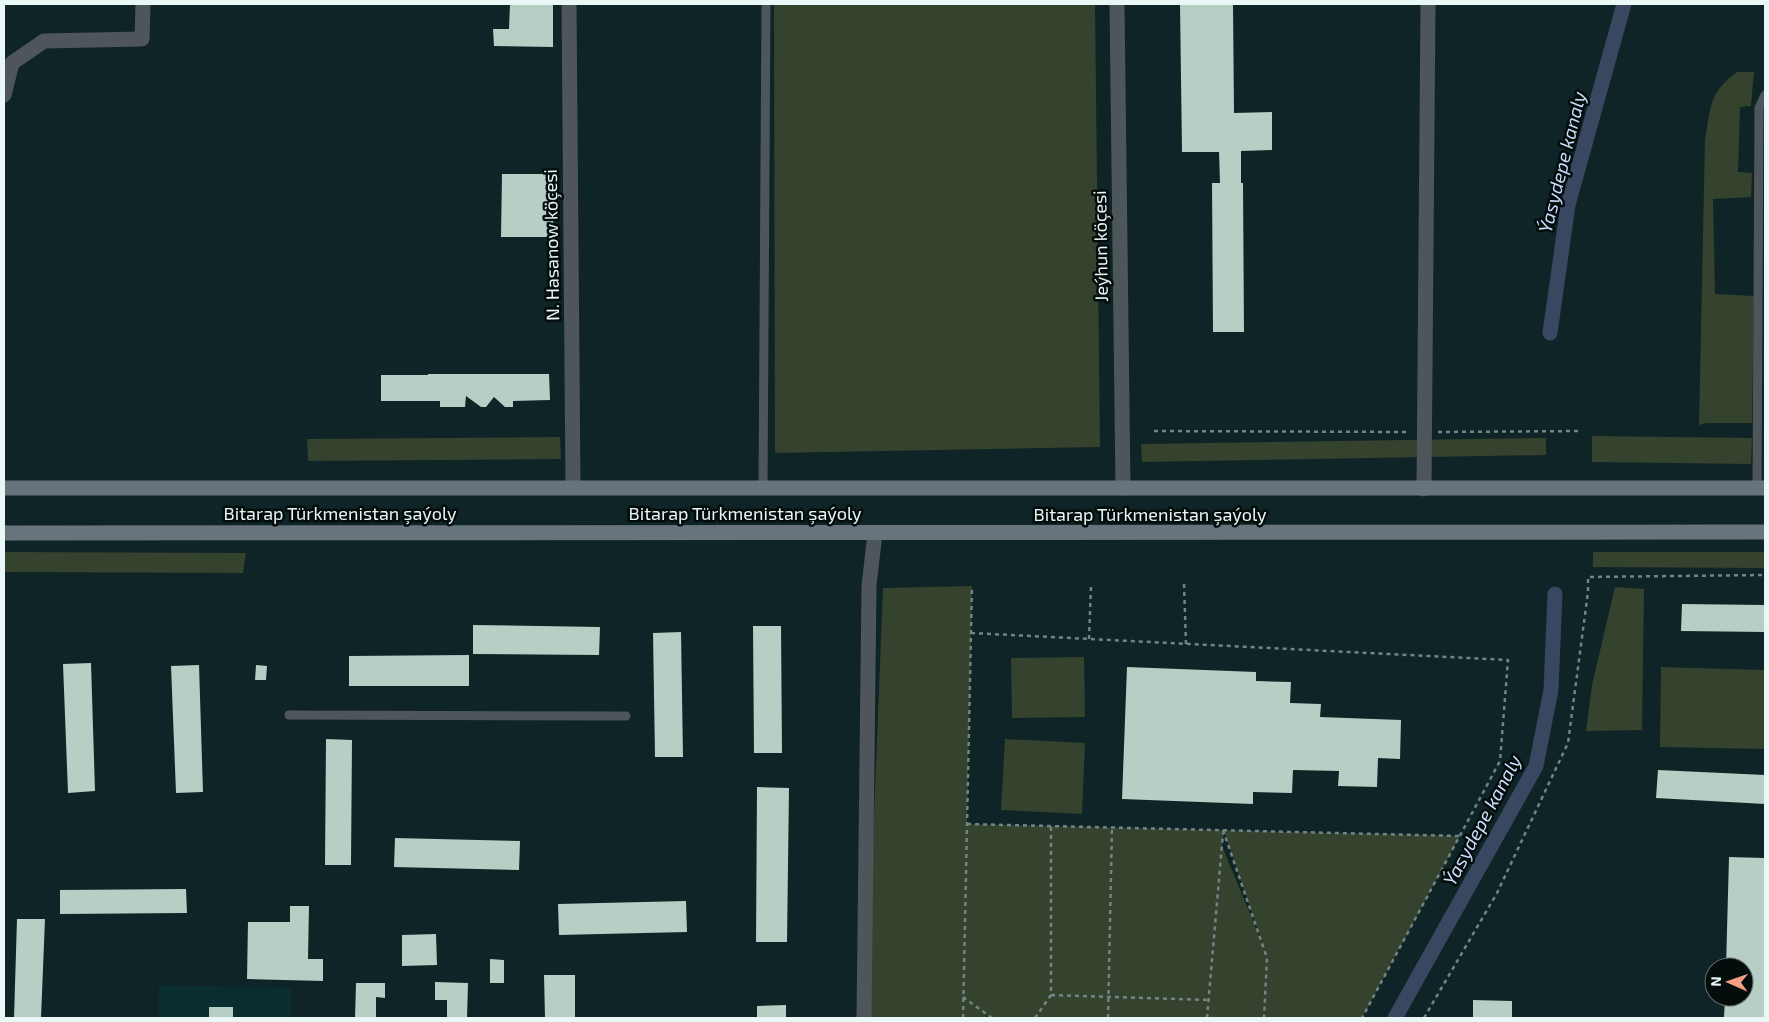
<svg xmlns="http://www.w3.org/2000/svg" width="1769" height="1022" viewBox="0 0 1769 1022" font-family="'Exo 2',sans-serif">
<rect width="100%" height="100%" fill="#0e2426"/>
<!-- built -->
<path fill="#0a2d2f" d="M159,985L291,988V1018H158Z"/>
<!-- green -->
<path fill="#35422e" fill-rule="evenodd" d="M774,4H1095L1100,447L775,453Z
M1737,72H1754L1751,106L1740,107L1738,172L1752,173L1751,197L1713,199L1715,294L1754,296L1752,423H1706L1699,425L1705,140C1711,108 1708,93 1737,72Z
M1592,436L1752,438L1751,464L1592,462Z
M560,437L561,459L308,461L307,439Z
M1546,438V455L1142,462L1141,444Z
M4,552L246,553L243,573L4,572Z
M1593,552H1765V568L1593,567Z
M972,586L967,824L1460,836L1362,1018H990L983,1013L988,1018H866L883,588ZM1224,832L1263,945L1222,846Z
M1615,587L1644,589L1642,730L1586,731L1592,685Z
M1084,657L1085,717L1012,718L1011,658Z
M1661,667L1765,670V749L1660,747Z
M1005,739L1085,743L1082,814L1001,810Z"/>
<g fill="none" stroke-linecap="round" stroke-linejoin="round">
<!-- canal -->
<path stroke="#3a4761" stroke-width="15" d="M1550,333L1568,205L1624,4
M1395,1018L1536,766L1551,690L1555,594"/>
</g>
<!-- building -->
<path fill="#b6cec4" d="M510,4H553V47L494,46L493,29H509Z
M1180,4H1233L1234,113L1272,112V150L1241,151V183H1243L1244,332H1213L1212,183H1220L1219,152H1182Z
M502,174H554L553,237H501Z
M428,374H549L550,400L513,401V407H505L494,397L486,407H481L466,396L465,407H440V401H381V375H428Z
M1682,604L1765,605V632L1681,631Z
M473,625L600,627L599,655L473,654Z
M753,626H781L782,753H754Z
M681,632L683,757H655L653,633Z
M469,655V686H349V656Z
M91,663L95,791L68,793L63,664Z
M199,665L203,792L176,793L171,666Z
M256,665L267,666L266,680H255Z
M1127,667L1256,672V681L1291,682L1290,703L1321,704L1320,717L1401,720L1400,759L1378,758L1377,787L1338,786L1339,771L1293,770L1292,793L1253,792V804L1122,799Z
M326,739L352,740L351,865H325Z
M1658,770L1765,775V804L1656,798Z
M757,787L789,788L787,942H756Z
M395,838L520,841L519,870L394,867Z
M1729,857L1765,858L1764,1018H1724L1725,997H1744V967H1726Z
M186,889L187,913L60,914V890Z
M686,901L687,932L559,935L558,904Z
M290,906H309L308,959H323V981L247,979L248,922H290Z
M17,919H45L41,1018H14Z
M436,934L437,965L402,966V935Z
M490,959L504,960V983H490Z
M544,975H575V1018H545Z
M435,982L468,983L467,1018H447V1000H435Z
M356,983H385V998L376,997V1018H355Z
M1473,1000L1512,1001V1018H1473Z
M786,1005V1018H757V1006Z
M209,1007H233V1018H209Z"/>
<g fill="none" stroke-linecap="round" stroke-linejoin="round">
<!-- path -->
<path stroke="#728586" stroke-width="2.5" stroke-dasharray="4 4" stroke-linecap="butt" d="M1154,431L1410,432
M1438,432L1581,431
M1184,584L1186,644
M971,633L1508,660L1500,761L1362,1018
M1089,639L1091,586
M967,824L1460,836
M1223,830L1267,958L1264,1018
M1051,995L1209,1000
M963,997L992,1018
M963,1018L972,586
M1035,1018L1051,995V826
M1108,1018L1112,827
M1207,1018L1223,833
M1424,1018L1497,893L1568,743L1588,592V577L1765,575"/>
<!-- lane -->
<path stroke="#4e565b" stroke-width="9" d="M763,487L766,4
M1757,488L1759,108L1765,95
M289,715L626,716"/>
<!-- street -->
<path stroke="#4e565b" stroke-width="15" d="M569,4L573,487
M1117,4L1123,488
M4,95L12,63L44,41L142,39L143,4
M1424,489L1428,4
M864,1018L869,586L875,533"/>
<!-- secondary -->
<path stroke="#67747b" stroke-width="15" d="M4,488H1765
M4,533L1765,532"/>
</g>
<g text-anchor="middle" stroke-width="5" stroke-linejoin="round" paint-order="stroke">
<!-- street labels -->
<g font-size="18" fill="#e9f7f7" stroke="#040c0c">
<text transform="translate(552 245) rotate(-91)" y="6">N. Hasanow köçesi</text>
<text transform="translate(1101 246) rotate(-91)" y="6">Jeýhun köçesi</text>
<text x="340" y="520">Bitarap Türkmenistan şaýoly</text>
<text x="745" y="520">Bitarap Türkmenistan şaýoly</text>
<text x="1150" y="521">Bitarap Türkmenistan şaýoly</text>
</g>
<!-- water labels -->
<g font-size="19" font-style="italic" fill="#cbdbfb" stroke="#040c0c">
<text transform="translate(1562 162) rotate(-76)" y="7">Ýasydepe kanaly</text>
<text transform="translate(1482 820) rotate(-62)" y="7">Ýasydepe kanaly</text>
</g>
</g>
<!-- border -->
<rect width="1769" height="1022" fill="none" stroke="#e9f7f7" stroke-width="10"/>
<!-- north arrow -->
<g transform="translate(1729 982) rotate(272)"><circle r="24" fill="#040c0c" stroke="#606a6a"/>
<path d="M0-4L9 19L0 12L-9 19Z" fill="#f39f82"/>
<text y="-8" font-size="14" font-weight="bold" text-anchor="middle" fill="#e9f7f7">N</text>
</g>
</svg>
